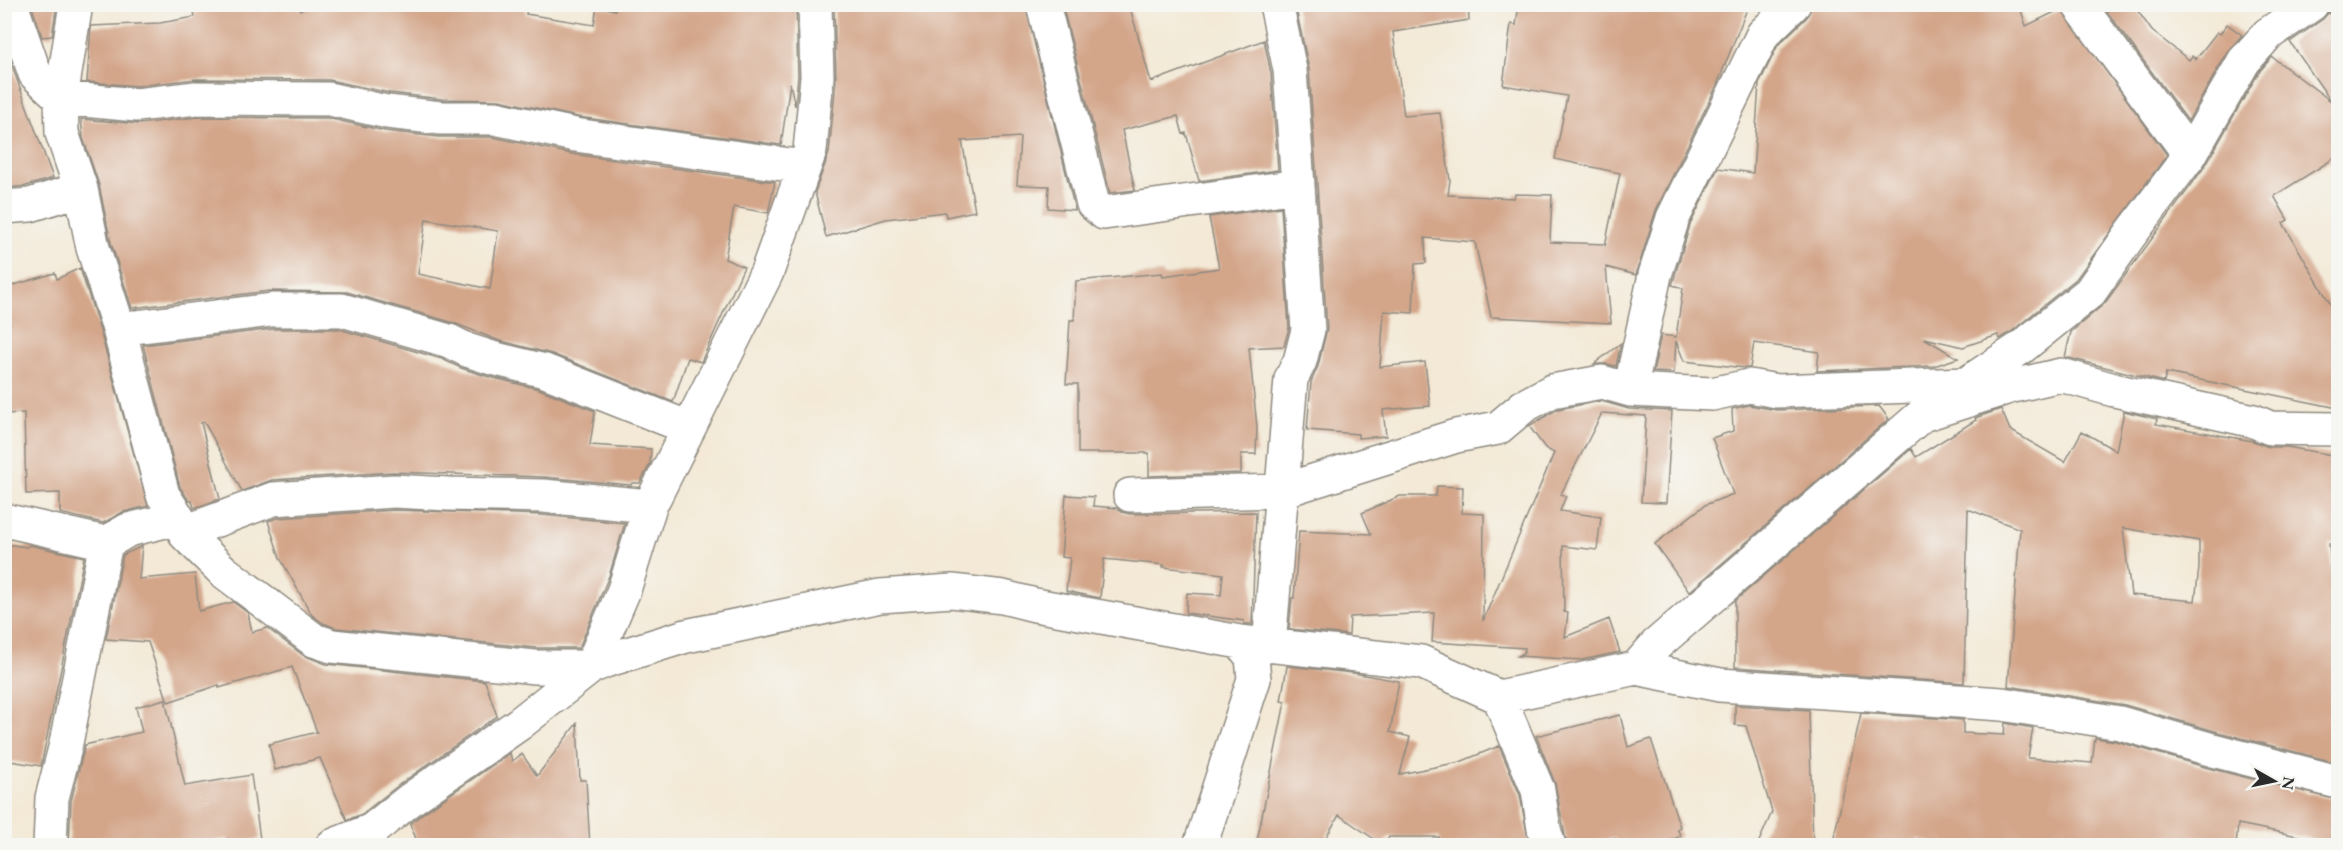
<svg xmlns="http://www.w3.org/2000/svg" width="2343" height="850" viewBox="0 0 2343 850" font-family="'EB Garamond',serif">
<rect width="100%" height="100%" fill="#f6f6f2"/>
<filter id="ink" filterUnits="userSpaceOnUse"><feTurbulence type="fractalNoise" baseFrequency=".0167" numOctaves="2"/><feDisplacementMap in="SourceGraphic" scale="12" xChannelSelector="R" yChannelSelector="G"/><feConvolveMatrix kernelMatrix="1 2 1 2 8 2 1 2 1" color-interpolation-filters="sRGB"/></filter>
<filter id="wash" filterUnits="userSpaceOnUse"><feTurbulence type="fractalNoise" baseFrequency=".008" numOctaves="4" result="noise"/><feDisplacementMap in="SourceGraphic" scale="24" xChannelSelector="R" yChannelSelector="G"/><feGaussianBlur stdDeviation="1.35" result="paint"/><feColorMatrix in="noise" values="0 0 0 0 0 0 0 0 0 0 0 0 0 0 0 0 0 1.4 0 .05"/><feComposite in="paint" operator="in"/></filter>
<g filter="url(#wash)">
<rect width="100%" height="100%" fill="#f3e9d6"/>
<g id="blocks">
<!-- building -->
<path fill="#d3a589" fill-rule="evenodd" d="M31,4H57L52,36L42,37Z
M247,4H299L300,10L327,4H527L526,14L594,25L597,6L615,10L616,4H796L798,76L795,106L790,83L781,145L578,117L499,100L442,99L390,93L329,80L196,79L137,86L87,82L91,26L160,23L195,17L194,12Z
M834,4H1025L1075,210L1048,208L1049,186L1017,185L1020,137L962,141L975,211L946,217L945,212L886,219L826,237L815,192L829,153L836,79Z
M1062,4H1129L1151,82L1264,40L1271,73L1278,170L1199,181L1186,133L1183,134L1178,116L1122,130L1135,190L1110,193Z
M1295,4H1468L1469,20L1393,32L1404,116L1440,113L1450,180L1448,195L1514,198L1515,194L1552,195L1550,242L1605,244V246L1620,173L1555,159L1567,96L1503,85L1511,24L1516,25L1519,4H1749L1717,85L1656,210L1636,275L1606,267L1611,323L1491,317L1475,242L1425,238L1426,263L1415,264L1413,313L1384,311L1380,367L1425,362L1430,406L1383,410L1386,436L1358,438V434L1307,430L1311,382L1318,366L1327,329L1309,69Z
M1812,4H2019L2026,26L2061,9L2167,155L2076,279L2011,332L2000,339L1998,335L1963,347L1924,338L1958,358L1934,366L1817,371L1819,352L1754,343L1750,368H1745L1684,361L1676,341L1674,373L1653,372L1661,335L1676,337L1683,288L1672,285L1690,225L1718,168L1753,173L1759,84L1778,45L1807,17Z
M2106,4H2133L2152,31L2189,60L2192,56L2196,59L2217,32L2220,34L2227,24L2242,35L2228,51L2188,121L2103,6Z
M2329,12L2338,29V156L2274,196L2288,220L2283,223L2338,317V408L2166,373L2164,382L2065,357L2071,332L2105,303L2205,166L2259,72L2272,57L2331,101L2290,42L2323,19Z
M8,55L53,178L26,186L4,188V56Z
M197,117L327,118L385,131L439,137H493L572,154L775,182L768,213L734,207L725,259L744,267L701,362L688,358L673,402L552,354L497,340L454,323L347,292L270,291L132,308L111,243L99,185L83,138L81,119L139,124ZM426,219L498,231L490,289L418,274Z
M1281,207L1289,328L1284,346L1249,348L1257,427L1256,454H1241V473L1149,476V453H1078V384H1066L1070,320H1074L1076,281L1162,273L1163,276L1219,268L1209,217Z
M80,268L101,334L148,506L123,512L103,523L60,513V493L26,494L24,413L4,414V326L10,325L4,300V288L55,273L57,279Z
M273,329H339L442,359L461,368L486,376L539,389L595,411L590,445L651,449L650,464L640,483H632L631,485L543,477L393,472L272,480L242,491L204,422L201,423L220,499L194,508L192,501H189L180,487L143,345Z
M1621,343L1616,366L1607,364H1594Z
M1601,401L1629,409L1672,411L1666,503L1641,502L1646,416L1602,413L1561,494L1566,496L1560,511L1601,517L1597,550L1563,546L1564,612L1568,613L1565,637L1609,619L1620,652L1582,660L1518,656L1524,653L1525,648L1432,642L1434,613L1350,617L1349,635L1289,629L1292,598H1294L1299,531L1371,534L1362,513L1400,496H1436L1437,486L1463,487L1462,513L1484,514L1483,621L1554,453L1545,448L1529,426L1558,409Z
M1749,405L1777,410L1879,406L1889,419L1689,592L1655,544L1705,505L1733,494L1712,438L1733,431L1732,409Z
M2001,409L2010,430L2065,462L2082,431L2116,451L2124,411L2157,419L2156,424L2253,441L2269,447H2287L2338,456V542L2329,544L2334,600L2338,599V763L2218,732L2125,705L2008,686L2020,529L1968,509L1964,683L1735,667V601L1911,449L1916,457L1976,420L1975,418ZM2123,528L2199,541V568L2195,601L2131,595Z
M1066,495L1094,497L1093,506L1117,508L1122,512L1130,514L1256,512L1252,624H1244V621L1186,613L1187,593L1221,595L1223,574L1163,567L1164,565L1104,559L1100,598L1066,591L1070,558L1061,557Z
M394,510L542,515L625,523L609,576L579,648H536L336,628L323,623L312,615L280,558L268,521L277,518Z
M4,544L27,547L29,545L84,557L41,766L4,760Z
M142,546L139,579L195,574L199,611L233,602L248,613L252,632L267,628L303,655L326,664L485,681L497,716L400,784L362,814L347,820L320,758L275,770L269,744L317,732L292,667L219,688V685L168,702L148,642L106,639L123,555Z
M1287,666L1353,673L1399,681L1390,732L1410,737L1400,774L1460,762L1499,746L1520,795L1529,844L1440,846L1439,837H1389L1383,845L1339,815L1321,846H1256L1285,702L1281,701Z
M165,699L185,786L251,775L260,839L229,845L228,839L181,846H69L71,801L85,745L142,732L136,707Z
M1735,705L1809,710L1813,846H1757L1772,812L1746,726L1735,725Z
M1861,713L1963,720V733L2004,735L2005,723L2033,728L2028,758L2092,763L2095,738L2116,741L2208,768L2338,800V844L2238,824L2236,846H1942L1918,839L1917,846H1832Z
M1620,715L1628,747L1651,739L1680,827L1677,829L1681,836L1659,846H1617L1614,838L1582,846H1567L1555,783L1536,736Z
M577,723L580,780H586L590,846H419L410,824L422,814L510,753L512,761L522,754L537,776Z"/>
</g>
</g>
<g filter="url(#ink)">
<use href="#blocks" fill-opacity="0" stroke="#8f8a80" stroke-width="1.5"/>
<g fill="none" stroke-linecap="round" stroke-linejoin="round">
<!-- minor casing -->
<g stroke="#8f8a80" stroke-width="36">
<path id="minor" d="M11,4L35,74L61,98L137,105L196,98L329,99L387,112L441,118H495L575,135L804,167
M76,4L61,98L62,133L81,189L93,248L119,329L163,495L178,518L186,535L223,571L314,640L332,646L535,667H591
M1043,4L1093,204L1104,213L1298,186
M2078,4L2190,155
M4,207L30,205L81,189
M119,329L272,310H342L449,341L467,350L492,358L545,371L689,428
M1630,390L1655,275L1673,218L1763,34L1794,4
M1130,495L1282,491L1456,436L1498,428L1524,406L1552,391L1602,382L1630,390L1712,394L1749,386L1777,391L1966,384L2022,347L2090,292L2130,235L2190,155L2244,61L2268,34L2312,4
M4,520L106,543L128,530L178,518
M186,535L193,529L273,499L394,491L448,494L543,496L650,506
M1269,646L1291,379L1300,361L1308,330L1290,70L1276,4
M591,667L624,590L650,506L767,272L810,151L817,77L815,4
M1636,668L1656,645L1922,415L2009,387L2061,375L2114,390L2254,421L2270,428L2338,429
M1499,697L1538,790L1544,829L1549,846
M50,846L52,798L65,748L106,543
M332,846L372,830L411,799L519,724L591,667L605,661L686,636L880,596L952,591L1003,597L1035,605L1240,642L1421,662L1499,697L1636,668L1720,685L2002,704L2120,723L2213,750L2338,782
M1200,846L1254,679L1252,657L1240,642"/>
</g>
<!-- minor -->
<use href="#minor" stroke="#fff" stroke-width="33"/>
</g>
</g>
<!-- margin -->
<rect width="2343" height="850" fill="none" stroke="#f6f6f2" stroke-width="24"/>
<!-- north arrow -->
<g transform="translate(2274 781) rotate(99)" stroke="#f6f6f2" stroke-width="4.5" paint-order="stroke">
<path d="M0-4.5L10 22L0 15L-10 22Z" fill="#2b2b2b"/>
<text y="-9" font-size="16" font-weight="bold" text-anchor="middle" fill="#2b2b2b">N</text>
</g>
</svg>
